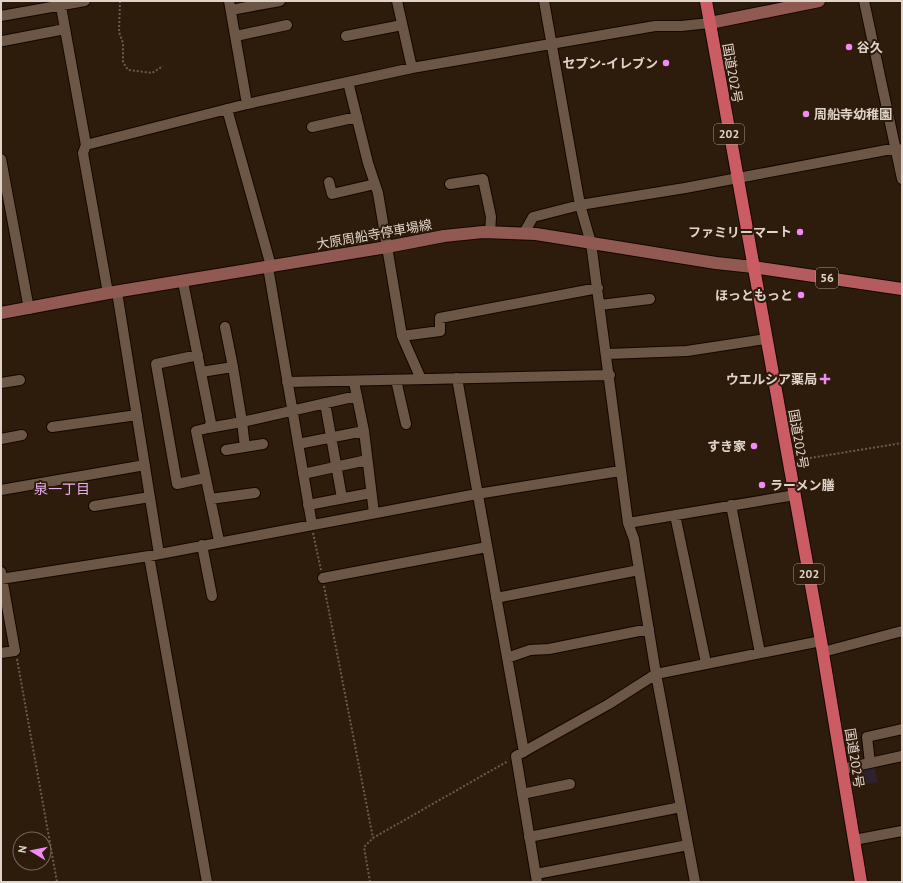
<svg xmlns="http://www.w3.org/2000/svg" width="903" height="883" viewBox="0 0 903 883" font-family="'PT Sans','Noto Sans JP',sans-serif">
<rect width="100%" height="100%" fill="#2d1b0c"/>
<!-- commercial -->
<path fill="#2e2230" d="M874,767L878,782L854,787L853,781L859,780L857,770Z"/>
<g fill="none" stroke-linecap="round" stroke-linejoin="round">
<!-- minor casing -->
<g stroke="#140600" stroke-width="12">
<path id="minor" d="M60,1L86,145L83,153L108,293
M229,1L247,104
M397,1L412,68
M544,1L580,205L591,243L628,523L634,539L656,674L695,882
M864,1L902,179
M231,10L280,1
M1,16L85,1
M236,36L287,25
M346,36L402,25
M3,41L65,29
M348,82L368,163L378,193L402,336L421,379
M227,109L271,266
M312,127L357,117
M86,145L247,104L412,68L655,26H681L710,23
M1,159L29,309
M329,182L332,194L375,184
M450,184L483,179L491,217L490,232
M524,233L533,217L580,205L685,188L897,148
M268,267L312,525
M183,282L211,423L208,428L196,431L219,541
M117,292L159,554
M600,305L650,299
M225,327L233,367
M402,336L440,331V318L598,288
M607,354L687,351L766,339
M198,355L156,364L177,484L205,478
M201,372L233,367L242,422L208,428
M457,378L524,752
M396,380L406,424
M287,382L610,375
M354,382L364,431L374,513
M1,383L20,380
M325,403L342,498
M52,427L137,415
M1,439L22,435
M298,444L364,431
M245,447L242,422L357,396
M226,450L263,444
M303,474L367,460
M1,490L145,465
M210,499L255,493
M308,505L371,493
M731,505L760,653
M94,506L150,497
M675,515L706,663
M628,523L795,495
M202,545L212,596
M149,556L207,882
M1,572L15,651L1,653
M323,578L487,547
M1,579L149,556L477,494L620,471
M496,598L639,570
M823,652L902,631
M507,658L530,650L549,649L649,629
M870,763L867,737L902,729
M842,769L902,756
M522,794L570,784
M529,837L681,807
M854,840L902,831
M536,874L688,845
M537,882L516,756L609,704L656,674L821,641"/>
</g>
<!-- secondary casing -->
<g stroke="#140600" stroke-width="14">
<path id="secondary" d="M710,23L819,1
M1,313L108,293L387,247L444,236L483,232L536,234L716,263L753,267"/>
</g>
<!-- primary casing -->
<g stroke="#140600" stroke-width="14">
<path id="primary" d="M753,267L902,289"/>
</g>
<!-- trunk casing -->
<g stroke="#140600" stroke-width="14">
<path id="trunk" d="M706,1L821,641L861,882"/>
</g>
<!-- path -->
<path stroke="#6c5c4f" stroke-width="2" stroke-dasharray="2 2" stroke-linecap="butt" d="M120,1L119,32L123,43V62L128,70L152,73L163,66
M798,460L902,443
M313,533L321,570
M324,586L373,838
M17,659L57,882
M370,882L364,847L373,838L508,761"/>
<!-- minor -->
<use href="#minor" stroke="#6c5747" stroke-width="10"/>
<!-- secondary -->
<use href="#secondary" stroke="#905952" stroke-width="12"/>
<!-- primary -->
<use href="#primary" stroke="#b45b5d" stroke-width="12"/>
<!-- trunk -->
<use href="#trunk" stroke="#cc5c64" stroke-width="12"/>
</g>
<!-- markers -->
<g fill="#f18af4" stroke="#2d1b0c" stroke-width="1.5">
<circle cx="849" cy="47" r="4"/>
<circle cx="666" cy="63" r="4"/>
<circle cx="806" cy="114" r="4"/>
<circle cx="800" cy="232" r="4"/>
<circle cx="801" cy="295" r="4"/>
<path d="M823 373h4v4h4v4h-4v4h-4v-4h-4v-4h4z"/>
<circle cx="754" cy="446" r="4"/>
<circle cx="762" cy="485" r="4"/>
</g>
<g text-anchor="middle" stroke-width="4" stroke-linejoin="round" paint-order="stroke">
<!-- shield labels -->
<g fill="#2d1b0c" stroke="#aa9c91" stroke-width="1">
<rect x="714" y="124" width="30" height="20" rx="3"/>
<rect x="816" y="268" width="22" height="20" rx="3"/>
<rect x="794" y="564" width="30" height="20" rx="3"/>
</g>
<g font-size="12" font-weight="bold" fill="#e0d4ca">
<text x="729" y="138">202</text>
<text x="827" y="282">56</text>
<text x="809" y="578">202</text>
</g>
<!-- poi labels -->
<g font-size="13" font-weight="bold" fill="#e0d4ca" stroke="#2d1b0c" text-anchor="end">
<text x="857" y="52" text-anchor="start">谷久</text>
<text x="658" y="68">セブン-イレブン</text>
<text x="814" y="119" text-anchor="start">周船寺幼稚園</text>
<text x="792" y="237">ファミリーマート</text>
<text x="793" y="300">ほっともっと</text>
<text x="817" y="384">ウエルシア薬局</text>
<text x="746" y="451">すき家</text>
<text x="770" y="490" text-anchor="start">ラーメン膳</text>
</g>
<!-- street labels -->
<g font-size="13" fill="#e0d4ca" stroke="#2d1b0c">
<text transform="translate(733 73) rotate(80)" y="5">国道202号</text>
<text transform="translate(374 234) rotate(-10)" y="5">大原周船寺停車場線</text>
<text transform="translate(799 439) rotate(80)" y="5">国道202号</text>
<text transform="translate(855 758) rotate(81)" y="5">国道202号</text>
</g>
<!-- neighbourhood labels -->
<g font-size="14" fill="#e8afe9" stroke="#2d1b0c">
<text x="62" y="494">泉一丁目</text>
</g>
</g>
<!-- border -->
<rect width="903" height="883" fill="none" stroke="#e0d4ca" stroke-width="4"/>
<!-- north arrow -->
<g transform="translate(32 851) rotate(280)"><circle r="19" fill="#2d1b0c" stroke="#756558"/>
<path d="M0-3L7 15L0 10L-7 15Z" fill="#f18af4"/>
<text y="-6" font-size="11" font-weight="bold" text-anchor="middle" fill="#e0d4ca">N</text>
</g>
</svg>
